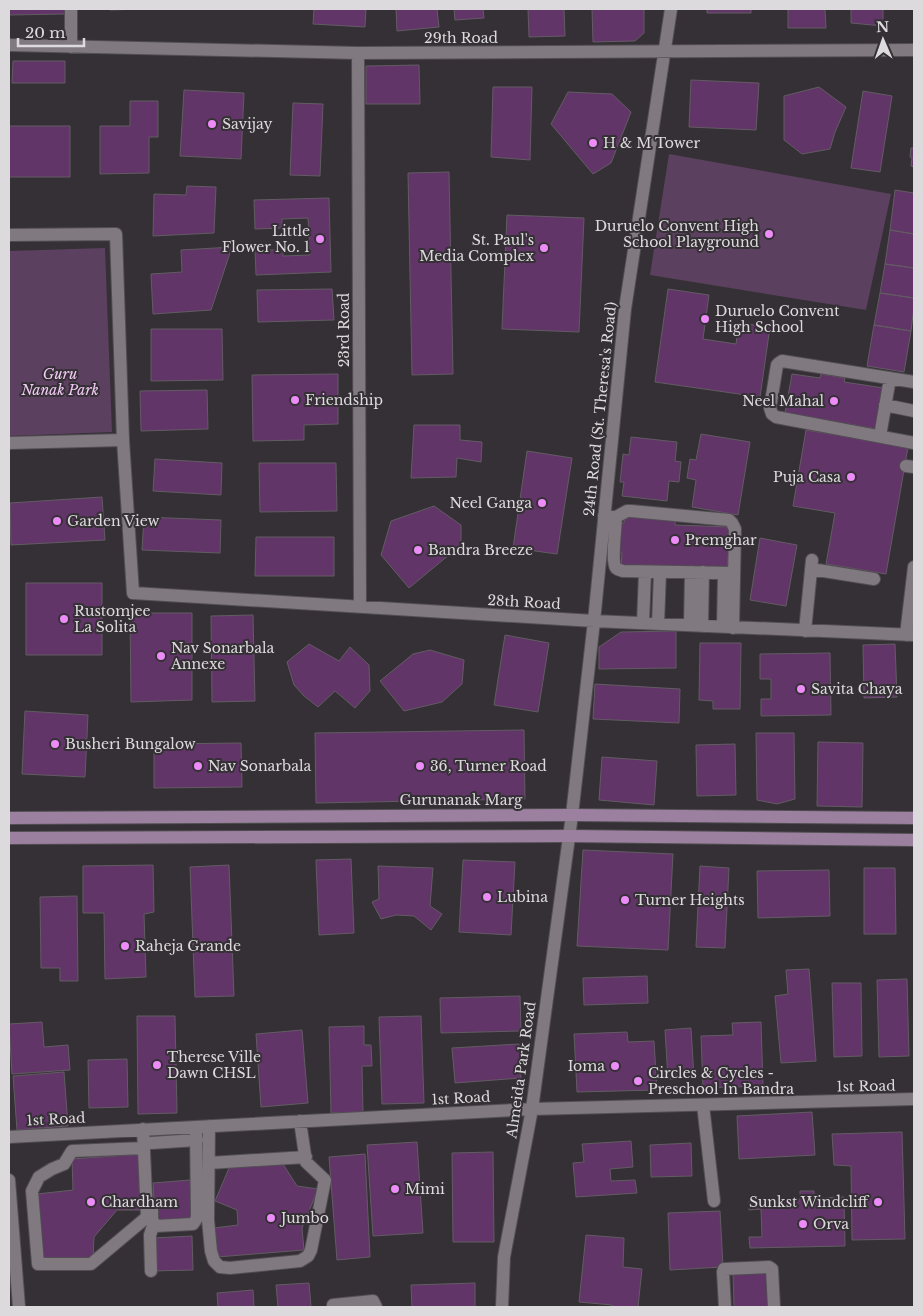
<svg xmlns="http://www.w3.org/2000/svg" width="923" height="1316" viewBox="0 0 923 1316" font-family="'Libre Baskerville',serif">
<rect width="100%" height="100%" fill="#353035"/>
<!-- green -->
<path fill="#5c405f" d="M669,154L891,194L866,310L650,275Z
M105,248L112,432L9,436V251Z"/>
<!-- building -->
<path fill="#623568" stroke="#625c63" d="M9,9H65V14L9,15Z
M110,9H144L110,10Z
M314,9H366L365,27L313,24Z
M396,9H437L439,27L397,31Z
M454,9H483L484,18L455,20Z
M528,9H564L565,36L529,37Z
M592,9H644V33L635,41L593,42Z
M707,9H751V13H707Z
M788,9H825L826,28H788Z
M851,9H883V26L851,23Z
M13,61H65V83H12Z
M419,65L420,104H366V66Z
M691,80L759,83L756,130L689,127Z
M493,87H532L530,160L491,157Z
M819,87L846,107L835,132L830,149L802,154L784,140V96Z
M184,90L244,93L241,159L180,156Z
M863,91L892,96L880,172L851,168Z
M568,92L612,94L631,112L611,163L593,174L551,124Z
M130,101H158V137H149V173L100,174V126H130Z
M293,103L323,104L320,176L290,175Z
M9,126H70V177H9Z
M911,148H914V167L911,166L912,158L910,157Z
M449,172L453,374L412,375L408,173Z
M187,186L216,187L214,233L153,236L154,194L186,195Z
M895,190L914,193V234L890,230Z
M329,198L331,272L256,275L255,250H283V256L310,255L308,218L282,219V228L255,229L254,200Z
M507,215L584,218L579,332L502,329Z
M890,230L914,234V268L885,264Z
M232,247L211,310L153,314L151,274L182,272L181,250Z
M885,264L914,268V298L880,293Z
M332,289L334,320L258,322L257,290Z
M668,289L709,295L703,339L736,344L739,323L770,327L760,397L655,382Z
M880,293L914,298V307L911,331L874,325Z
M874,325L911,331L904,372L867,366Z
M151,329H222L223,380L151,381Z
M338,374V424L304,425V440L253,441L252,375Z
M792,374L820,378L821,374L845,378L844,382L884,388L877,429L785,413Z
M207,390L208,429L141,431L140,391Z
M414,425H460V440L482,442L481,462L457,458L456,477L411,478Z
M806,430L908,447L886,574L826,564L835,513L793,506Z
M701,434L750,442L738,515L692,507L696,480L687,478L690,459L696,460Z
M631,437L677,442L675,461L681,462L679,482L669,481L667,501L622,496L624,482H620L623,454L629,455Z
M527,451L572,458L557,554L513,548Z
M155,459L222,463L221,495L153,491Z
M259,463H336L337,511L260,512Z
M102,497L105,540L11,545L10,503Z
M434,506L461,525V545L409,588L381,555L391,521Z
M625,515L675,519V525L731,527L730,557L728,556L727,571L621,567L622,553H619L620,523H624Z
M144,517L221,520L220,553L142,550Z
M256,537H334V576H255Z
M760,538L797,545L786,606L750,600Z
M26,583H102V655H26Z
M130,613H192V700L131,702Z
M253,615L255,701L212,702L211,616Z
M676,631V668L599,669V647L621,632Z
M505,635L549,643L538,712L494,705Z
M700,643H741L740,709H713V701L699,700Z
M309,644L339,661L350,647L369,665L370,691L355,708L335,691L318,707L304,696L294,685L287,662Z
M895,644L897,697L864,698L863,645Z
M430,650L464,660L462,684L442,702L404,711L380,681L413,654Z
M830,653L831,715L761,716V699H771V679H760V654Z
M595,684L680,689L679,723L593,719Z
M25,711L88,715L85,777L22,774Z
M524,730L525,799L316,803L315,733Z
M756,733H794L795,799L777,804L757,800Z
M818,742L863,743L862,807L817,806Z
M241,743L242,787L154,788V744Z
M735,744L736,795L697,796L696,745Z
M602,757L657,761L654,805L599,800Z
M583,850L673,854L668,950L577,946Z
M351,859L354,933L319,935L316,860Z
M463,860L515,862L511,935L459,932Z
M153,865L154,912L144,914L146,977L105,979L104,913H83V866Z
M229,865L234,996L195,997L190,867Z
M378,866L433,868L430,906L442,914L431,930L414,916L396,915L381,919L372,902L379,899Z
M700,866L729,868L725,948L696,947Z
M864,868H895L896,934H864Z
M829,870L830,916L758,918L757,871Z
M77,896L78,981H60V968H41L40,897Z
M809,969L816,1061L781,1063L775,996L788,994L786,970Z
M647,976L648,1003L584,1005L583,978Z
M907,979L909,1056L879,1057L877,980Z
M832,983H861L862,1056L834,1057Z
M520,996L521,1031L441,1033L440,998Z
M137,1016H175L177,1113L138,1114Z
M421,1016L424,1103L382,1104L379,1017Z
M42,1022L44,1047L68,1045L70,1070L12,1074L9,1024Z
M761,1022L763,1086L703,1088L701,1036L733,1035L732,1023Z
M364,1026V1045H371L372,1066H362L363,1112L331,1113L329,1027Z
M691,1028L694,1078L668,1079L665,1030Z
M302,1030L308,1103L261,1107L256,1034Z
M627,1032L628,1042L654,1041L657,1090L577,1092L574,1034Z
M519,1044L521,1078L455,1083L452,1048Z
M127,1059L128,1107L89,1108L88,1060Z
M64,1072L68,1126L17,1130L13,1076Z
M812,1112L815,1155L739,1159L737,1116Z
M902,1132L905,1239L852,1240L851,1166L834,1165L832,1134Z
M631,1141L633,1167L610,1169L611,1181L635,1180L637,1193L576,1197L573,1163L584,1162L582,1144Z
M417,1142L423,1233L373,1236L367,1145Z
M691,1143L692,1176L651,1177L650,1145Z
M493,1152L494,1242H453L452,1153Z
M141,1154L145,1210H117L94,1237L93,1259L42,1261L37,1194L73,1190L72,1159Z
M365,1154L370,1257L337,1260L329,1157Z
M283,1164L297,1186L318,1189L302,1228L304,1250L217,1257L214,1228L238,1225L237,1210L215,1201L229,1168Z
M190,1180L192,1218L155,1221L153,1183Z
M800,1191H814V1198L844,1197L845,1246L750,1248L749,1237H762L761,1209L749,1210V1201L800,1200Z
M720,1211L723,1267L670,1270L668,1213Z
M586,1235L624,1238L623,1267L642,1269L638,1307H612V1305L579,1302Z
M192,1236L193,1270L154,1271L153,1238Z
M769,1270L771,1307H734L733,1272Z
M309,1283L311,1307H278L276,1285Z
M475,1283V1307H412L411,1285Z
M253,1290L254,1307H218L217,1293Z"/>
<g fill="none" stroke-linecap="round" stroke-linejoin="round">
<!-- service casing -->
<g stroke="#524e53" stroke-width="14">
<path id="service" d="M703,1105L714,1201"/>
</g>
<!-- minor casing -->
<g stroke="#524e53" stroke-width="14">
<path id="minor" d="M9,45L358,53L914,50
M71,47V9
M358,53L360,607
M9,235L116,234L123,440L133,593L594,621L914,635
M914,382L782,361L779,363L777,365L770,408L772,414L776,417L914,443
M885,405L914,411
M880,436L890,378
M9,443L123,440
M906,466L914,467
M604,516L616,517L627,511H631L729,520L732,523L735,529L733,628
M616,517C616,526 611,562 616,568C618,570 620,570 623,571L734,573
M811,569L874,579
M643,623L645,572
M658,624L660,572
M690,625L691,572
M702,626L703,572
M723,627L724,573
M805,631L812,560
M906,635L914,567
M209,1126L208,1220L211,1251L214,1261L220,1267L230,1268L300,1261L308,1256L311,1250L325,1180L306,1162L300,1121
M143,1129L147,1217L91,1264H38L32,1191L39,1177L52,1169L64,1164L72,1151L144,1148
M9,1137L532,1109L914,1099
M151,1143L197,1140
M209,1163L306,1157
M9,1180L19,1307
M152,1207V1220L156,1226L193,1224L197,1218L196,1127
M151,1271L150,1235L154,1223
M333,1307V1305L373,1301L376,1307
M502,1307L504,1257L532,1109L572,815L594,621L625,309L671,9
M725,1307L723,1272L724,1269L769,1267L772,1269L774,1307"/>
</g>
<!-- secondary casing -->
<g stroke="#524e53" stroke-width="14">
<path id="secondary" d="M9,818L572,815L914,818
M9,838L569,836L914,840"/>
</g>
<!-- service -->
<use href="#service" stroke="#807a80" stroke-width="12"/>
<!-- minor -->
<use href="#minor" stroke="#807a80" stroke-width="12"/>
<!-- secondary -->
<use href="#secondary" stroke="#9c809f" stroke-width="12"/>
</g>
<!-- markers -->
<g fill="#ed8cf9" stroke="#353035" stroke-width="2">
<circle cx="212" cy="124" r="5"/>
<circle cx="593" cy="143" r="5"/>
<circle cx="769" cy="234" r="5"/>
<circle cx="320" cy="239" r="5"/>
<circle cx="544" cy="248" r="5"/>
<circle cx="705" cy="319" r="5"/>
<circle cx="295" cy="400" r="5"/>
<circle cx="834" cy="401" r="5"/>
<circle cx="851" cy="477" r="5"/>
<circle cx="542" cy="503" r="5"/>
<circle cx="57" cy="521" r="5"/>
<circle cx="675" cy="540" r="5"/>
<circle cx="418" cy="550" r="5"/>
<circle cx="64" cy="619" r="5"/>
<circle cx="161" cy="656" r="5"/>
<circle cx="801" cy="689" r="5"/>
<circle cx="55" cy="744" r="5"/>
<circle cx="198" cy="766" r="5"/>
<circle cx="420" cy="766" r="5"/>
<circle cx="487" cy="897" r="5"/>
<circle cx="625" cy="900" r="5"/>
<circle cx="125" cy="946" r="5"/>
<circle cx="157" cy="1065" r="5"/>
<circle cx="615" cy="1066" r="5"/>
<circle cx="638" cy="1081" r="5"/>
<circle cx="395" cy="1189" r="5"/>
<circle cx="91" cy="1202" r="5"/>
<circle cx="878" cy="1202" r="5"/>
<circle cx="271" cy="1218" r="5"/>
<circle cx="803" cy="1224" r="5"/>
</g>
<g text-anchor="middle" stroke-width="4" stroke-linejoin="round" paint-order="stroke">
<!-- street labels -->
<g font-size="14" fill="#dddadd" stroke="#353035">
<text x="461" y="43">29th Road</text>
<text transform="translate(344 330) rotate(-90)" y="5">23rd Road</text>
<text transform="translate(600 409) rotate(-84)" y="5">24th Road (St. Theresa's Road)</text>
<text transform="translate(524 602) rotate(3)" y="5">28th Road</text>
<text x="461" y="805">Gurunanak Marg</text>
<text transform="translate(521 1070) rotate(-82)" y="5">Almeida Park Road</text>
<text transform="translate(866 1086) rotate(-1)" y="5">1st Road</text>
<text transform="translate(461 1098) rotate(-3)" y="5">1st Road</text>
<text transform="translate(56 1119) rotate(-3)" y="5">1st Road</text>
</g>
<!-- poi labels -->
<g font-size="14" fill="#dddadd" stroke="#353035" text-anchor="start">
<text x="222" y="129">Savijay</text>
<text x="603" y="148">H &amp; M Tower</text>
<text x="759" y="231" text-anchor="end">Duruelo Convent High<tspan x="759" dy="16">School Playground</tspan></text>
<text x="310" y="236" text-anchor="end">Little<tspan x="310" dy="16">Flower No. 1</tspan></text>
<text x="534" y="245" text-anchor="end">St. Paul's<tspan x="534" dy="16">Media Complex</tspan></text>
<text x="715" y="316">Duruelo Convent<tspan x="715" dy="16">High School</tspan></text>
<text x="305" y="405">Friendship</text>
<text x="824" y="406" text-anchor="end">Neel Mahal</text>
<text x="841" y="482" text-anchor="end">Puja Casa</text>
<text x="532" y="508" text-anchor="end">Neel Ganga</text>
<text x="67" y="526">Garden View</text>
<text x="685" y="545">Premghar</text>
<text x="428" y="555">Bandra Breeze</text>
<text x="74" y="616">Rustomjee<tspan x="74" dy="16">La Solita</tspan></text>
<text x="171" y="653">Nav Sonarbala<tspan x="171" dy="16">Annexe</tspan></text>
<text x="811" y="694">Savita Chaya</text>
<text x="65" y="749">Busheri Bungalow</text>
<text x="208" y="771">Nav Sonarbala</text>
<text x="430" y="771">36, Turner Road</text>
<text x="497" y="902">Lubina</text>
<text x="635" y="905">Turner Heights</text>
<text x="135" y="951">Raheja Grande</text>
<text x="167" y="1062">Therese Ville<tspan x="167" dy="16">Dawn CHSL</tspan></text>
<text x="605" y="1071" text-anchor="end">Ioma</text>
<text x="648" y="1078">Circles &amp; Cycles -<tspan x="648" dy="16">Preschool In Bandra</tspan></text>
<text x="405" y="1194">Mimi</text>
<text x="101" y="1207">Chardham</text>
<text x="868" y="1207" text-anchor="end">Sunkst Windcliff</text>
<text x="281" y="1223">Jumbo</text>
<text x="813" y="1229">Orva</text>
</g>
<!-- park labels -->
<g font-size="14" font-style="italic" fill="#f3c9f7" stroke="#353035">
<text x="60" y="379">Guru<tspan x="60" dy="16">Nanak Park</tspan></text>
</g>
</g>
<!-- border -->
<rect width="923" height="1316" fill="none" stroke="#dddadd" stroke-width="20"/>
<!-- north arrow -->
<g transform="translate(883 40) rotate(358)" stroke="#353035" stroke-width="4" paint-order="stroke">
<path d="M0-4L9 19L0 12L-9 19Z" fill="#dddadd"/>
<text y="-8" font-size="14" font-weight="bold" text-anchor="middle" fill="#dddadd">N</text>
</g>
<!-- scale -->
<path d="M18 38v8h66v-8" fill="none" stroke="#dddadd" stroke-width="2.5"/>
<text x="25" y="38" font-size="15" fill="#dddadd" stroke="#353035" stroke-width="4" paint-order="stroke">20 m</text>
</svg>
